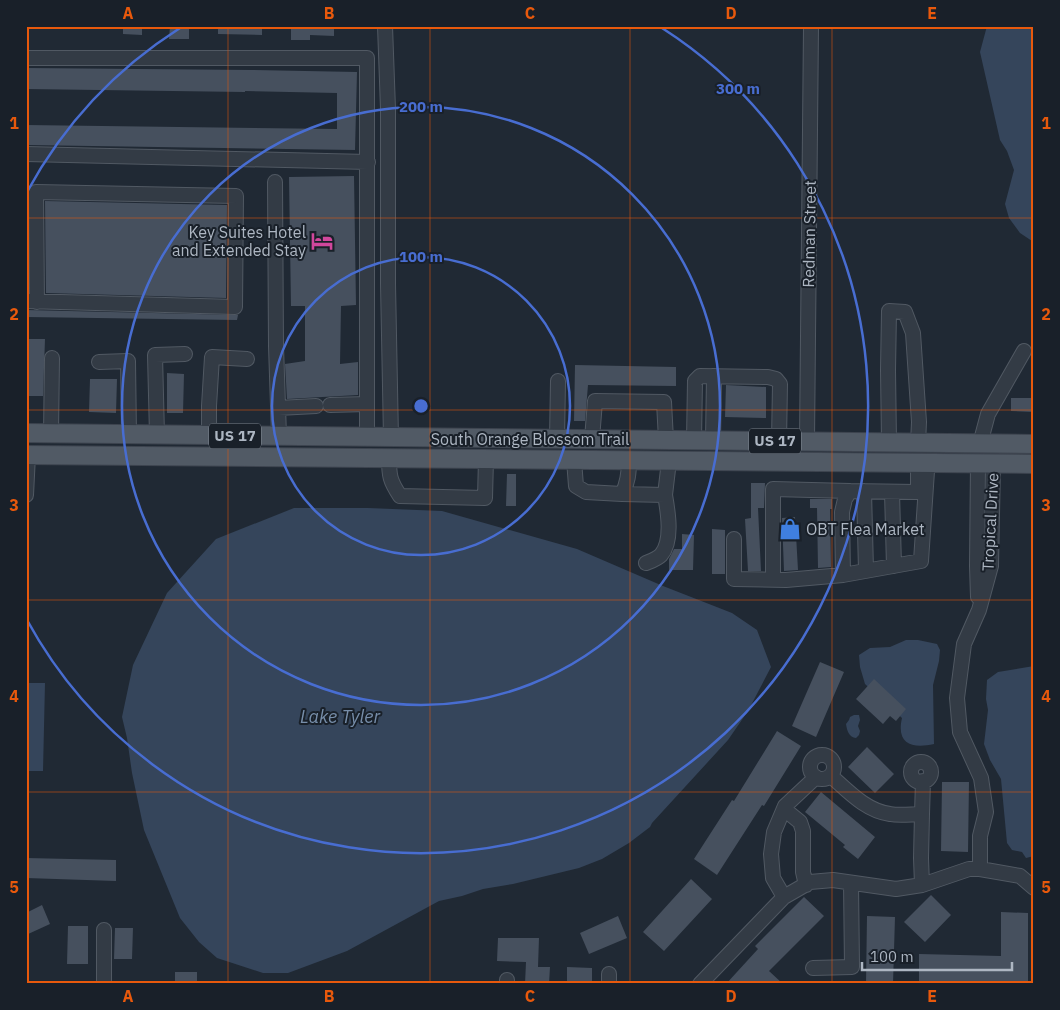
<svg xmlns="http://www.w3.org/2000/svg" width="1060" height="1010" viewBox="0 0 1060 1010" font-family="'IBM Plex Sans',sans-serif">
<rect width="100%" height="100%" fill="#202934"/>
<!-- water -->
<path fill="#35455b" d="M987,26H1034V241H1032L1020,233L1009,218L1005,204L1014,170L1007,151L1000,140L980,52Z
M294,508H368L442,511L577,549L663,586L732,613L757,630L771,667L748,711L728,740L652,823L650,827L629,843L602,859L579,868L513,884L483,889L462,896L439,901L347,951L288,973H263L217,958L199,942L180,918L144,830L132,773L127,738L122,717L133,665L167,593L216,539Z
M906,640H918L937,644L940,650L939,661L933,685L934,744C912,749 896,744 902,718L865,684L860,667L859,655L870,648L890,647Z
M1034,666V856L1026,858L1022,852L1012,850L1007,843L1001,779L990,760L984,744L988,710L986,699L987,680L998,672Z
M26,683H45L43,771H26Z
M854,715H859L860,720L858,726L860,731L859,735L856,738C849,737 847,731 846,724L849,720L850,717Z"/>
<!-- building -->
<path fill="#46505e" d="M123,26H142V35L123,34Z
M170,26H189V39H169Z
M218,26H262V35L218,34Z
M291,26H334V36L310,35V40H291Z
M26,68L252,70L357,72L355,150L26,145V125L337,129V93L245,91V92L26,89Z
M354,176L356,305L341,306L340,364L358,362V395L287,399L285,364L305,361V306H291L289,177Z
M45,201L227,205L226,298L46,293Z
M26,226H28V292H26Z
M26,310L238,315L237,320L26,317Z
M29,339H45L43,396H28Z
M575,365L676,367V386L588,385L585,421H574Z
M167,373L184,374L183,413H167Z
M90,379H117L116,413L89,412Z
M726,385L766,387V418L725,417Z
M1011,398H1034V412L1011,411Z
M507,474H516V506H506Z
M751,483H765L764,508H758L761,571H748L745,519L751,518Z
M810,499H832V509H830L831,567L818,568L817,508H810Z
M795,517L798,570L784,571L782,518Z
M712,529L725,530V574H712Z
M682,534L694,535L693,570H669V559L674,549H682Z
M820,662L844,672L816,737L792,726Z
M874,679L906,709L896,721L890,716L883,724L856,699Z
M777,731L801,746L764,806L762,805L717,875L694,859L732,800L734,801Z
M867,747L894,774L875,793L848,767Z
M942,782H969L968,852L941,851Z
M821,792L875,837L858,859L843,847L845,845L805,812Z
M26,858L116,860V881L26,878Z
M691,879L712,899L664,951L643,932Z
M931,895L951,915L925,942L904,922Z
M804,897L824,916L769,971L783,984H726L758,949L755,946Z
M42,905L50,924L26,935V913Z
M1001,912L1028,913V983L919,981V954L1001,956Z
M618,916L627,938L589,954L580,933Z
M867,916L895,917L893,984H866Z
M68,926H88V964H67Z
M115,928H133L132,959H114Z
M498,938H539L538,967H550L549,984H525L526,962L497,961Z
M567,967L592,968V984H567Z
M175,972H197V984H175Z"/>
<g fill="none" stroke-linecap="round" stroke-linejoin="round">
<!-- minor casing -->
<g stroke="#515963" stroke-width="16">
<path id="minor" d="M385,26L388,109V284L391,438
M26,58H367V437
M26,154L368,162
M275,182L276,346L279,436
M26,301L235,307L236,196L36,192L37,302
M99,362L128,361L129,435
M330,405L367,404
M278,408L316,406
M51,434L52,358
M157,435L155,355L185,354
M209,436V406L212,357L247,359
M557,439L558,381
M592,439L595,401L664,402L666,440
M694,440L695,381L700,376L768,377L776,379L780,384L779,441
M713,440L714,376
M807,441L811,26
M889,442L888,370L889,311L905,312L913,333L919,422L918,443
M980,444L988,414L1024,351
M389,458C389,476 390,481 400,496L485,498L486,459
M574,460L576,486L586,492L622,494C628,483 629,473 629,460
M923,463L927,471L921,561L843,575L842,512L845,499L850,491L916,492L918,489V471Z
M978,463L977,566L978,597
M864,491L866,570
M892,492L894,566
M622,494L665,495L669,461
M26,495L28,455
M734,539V579L786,580L843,575
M646,563C651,561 657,559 661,555C673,541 668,512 665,495
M773,579V489L850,491
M810 767a12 12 0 1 1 24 0a12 12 0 1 1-24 0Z
M911 772a10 10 0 1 1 20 0a10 10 0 1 1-20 0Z
M831,776C848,791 866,811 890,814C900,816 912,814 922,814L921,858L922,885
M784,809L800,822L803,831V872L806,885
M922,814L923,781
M980,869L1020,876L1034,888
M784,897L773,878L771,854L774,832L785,806L816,777
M813,968L852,967L851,883
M609,974V984
M104,984V930
M507,984V980
M700,984L784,897L810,882L833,880L896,889L922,885L969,869H980V836L986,812L981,778L960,732L957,698L964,644L979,610L991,566L993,464"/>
</g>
<!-- major casing -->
<g stroke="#3d444f" stroke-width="20">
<path id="major" d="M26,433L1034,444
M26,455L1034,464"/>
</g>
<!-- minor -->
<use href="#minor" stroke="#333b45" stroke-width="14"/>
<!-- major -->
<use href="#major" stroke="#515a65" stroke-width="18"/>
</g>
<!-- grid -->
<path fill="none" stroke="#e8590c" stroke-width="1" stroke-opacity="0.55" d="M228,26V984M430,26V984M630,26V984M832,26V984M26,218H1034M26,410H1034M26,600H1034M26,792H1034"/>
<!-- distance rings -->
<g fill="none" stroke="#486dd1" stroke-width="2.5">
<circle cx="421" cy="406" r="149"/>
<circle cx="421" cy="406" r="299"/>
<path d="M27 192A448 448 0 0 1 180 28M662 28A448 448 0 1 1 27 620"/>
</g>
<!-- icons -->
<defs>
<g id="hotel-bare" transform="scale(1.725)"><path d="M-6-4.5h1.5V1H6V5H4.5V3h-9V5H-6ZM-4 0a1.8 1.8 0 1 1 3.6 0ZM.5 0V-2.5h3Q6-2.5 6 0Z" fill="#d1479c" stroke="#192029" stroke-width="2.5" paint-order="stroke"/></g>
<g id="shop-bare" transform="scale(1.725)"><path d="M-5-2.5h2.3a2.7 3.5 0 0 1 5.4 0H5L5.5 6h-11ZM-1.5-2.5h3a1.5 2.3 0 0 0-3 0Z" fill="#3f7fe0" stroke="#192029" stroke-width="2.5" paint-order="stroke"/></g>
</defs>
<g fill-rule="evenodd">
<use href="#hotel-bare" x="322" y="241"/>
<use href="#shop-bare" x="790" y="529"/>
</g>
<g text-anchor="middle" stroke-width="4" stroke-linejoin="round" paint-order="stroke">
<!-- shield labels -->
<g fill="#192029" stroke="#818994" stroke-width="1">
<rect x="209" y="423.5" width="52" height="25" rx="4"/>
<rect x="749" y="428.5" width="52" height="25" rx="4"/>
</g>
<g font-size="15" font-weight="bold" fill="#adb6c2">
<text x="235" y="441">US 17</text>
<text x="775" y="446">US 17</text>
</g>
<!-- poi labels -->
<g font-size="16" fill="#adb6c2" stroke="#192029" text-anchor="end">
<text x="306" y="238">Key Suites Hotel<tspan x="306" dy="18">and Extended Stay</tspan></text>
<text x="806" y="535" text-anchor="start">OBT Flea Market</text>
</g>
<!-- street labels -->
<g font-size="16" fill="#adb6c2" stroke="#192029">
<text transform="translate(809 234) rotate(-89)" y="6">Redman Street</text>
<text x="530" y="445">South Orange Blossom Trail</text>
<text transform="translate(990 522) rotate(-87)" y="6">Tropical Drive</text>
</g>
<!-- water labels -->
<g font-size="18" font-style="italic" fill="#778eaa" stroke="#192029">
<text x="340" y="723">Lake Tyler</text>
</g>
</g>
<circle cx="421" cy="406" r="8" fill="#486dd1" stroke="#192029" stroke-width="2.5"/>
<g font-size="15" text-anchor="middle" font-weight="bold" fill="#486dd1" stroke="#192029" stroke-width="4" stroke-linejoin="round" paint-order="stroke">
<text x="738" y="94">300 m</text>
<text x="421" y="112">200 m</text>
<text x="421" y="262">100 m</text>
</g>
<!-- border -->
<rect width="1060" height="1010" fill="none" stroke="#192029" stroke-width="55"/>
<!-- scale -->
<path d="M862 962v8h150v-8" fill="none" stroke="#adb6c2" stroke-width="2.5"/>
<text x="870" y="962" font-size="15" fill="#adb6c2" stroke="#192029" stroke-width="4" paint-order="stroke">100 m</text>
<rect x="28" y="28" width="1004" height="954" fill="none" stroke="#e8590c" stroke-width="2"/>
<g font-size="16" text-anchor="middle" font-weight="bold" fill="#e8590c">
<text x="128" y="19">A</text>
<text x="329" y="19">B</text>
<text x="530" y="19">C</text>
<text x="731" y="19">D</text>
<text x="932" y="19">E</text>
<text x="14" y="129">1</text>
<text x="1046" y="129">1</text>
<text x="14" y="320">2</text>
<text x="1046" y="320">2</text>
<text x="14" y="511">3</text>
<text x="1046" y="511">3</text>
<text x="14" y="702">4</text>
<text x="1046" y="702">4</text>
<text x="14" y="893">5</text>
<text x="1046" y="893">5</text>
<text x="128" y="1002">A</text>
<text x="329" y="1002">B</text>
<text x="530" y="1002">C</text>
<text x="731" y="1002">D</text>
<text x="932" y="1002">E</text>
</g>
</svg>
